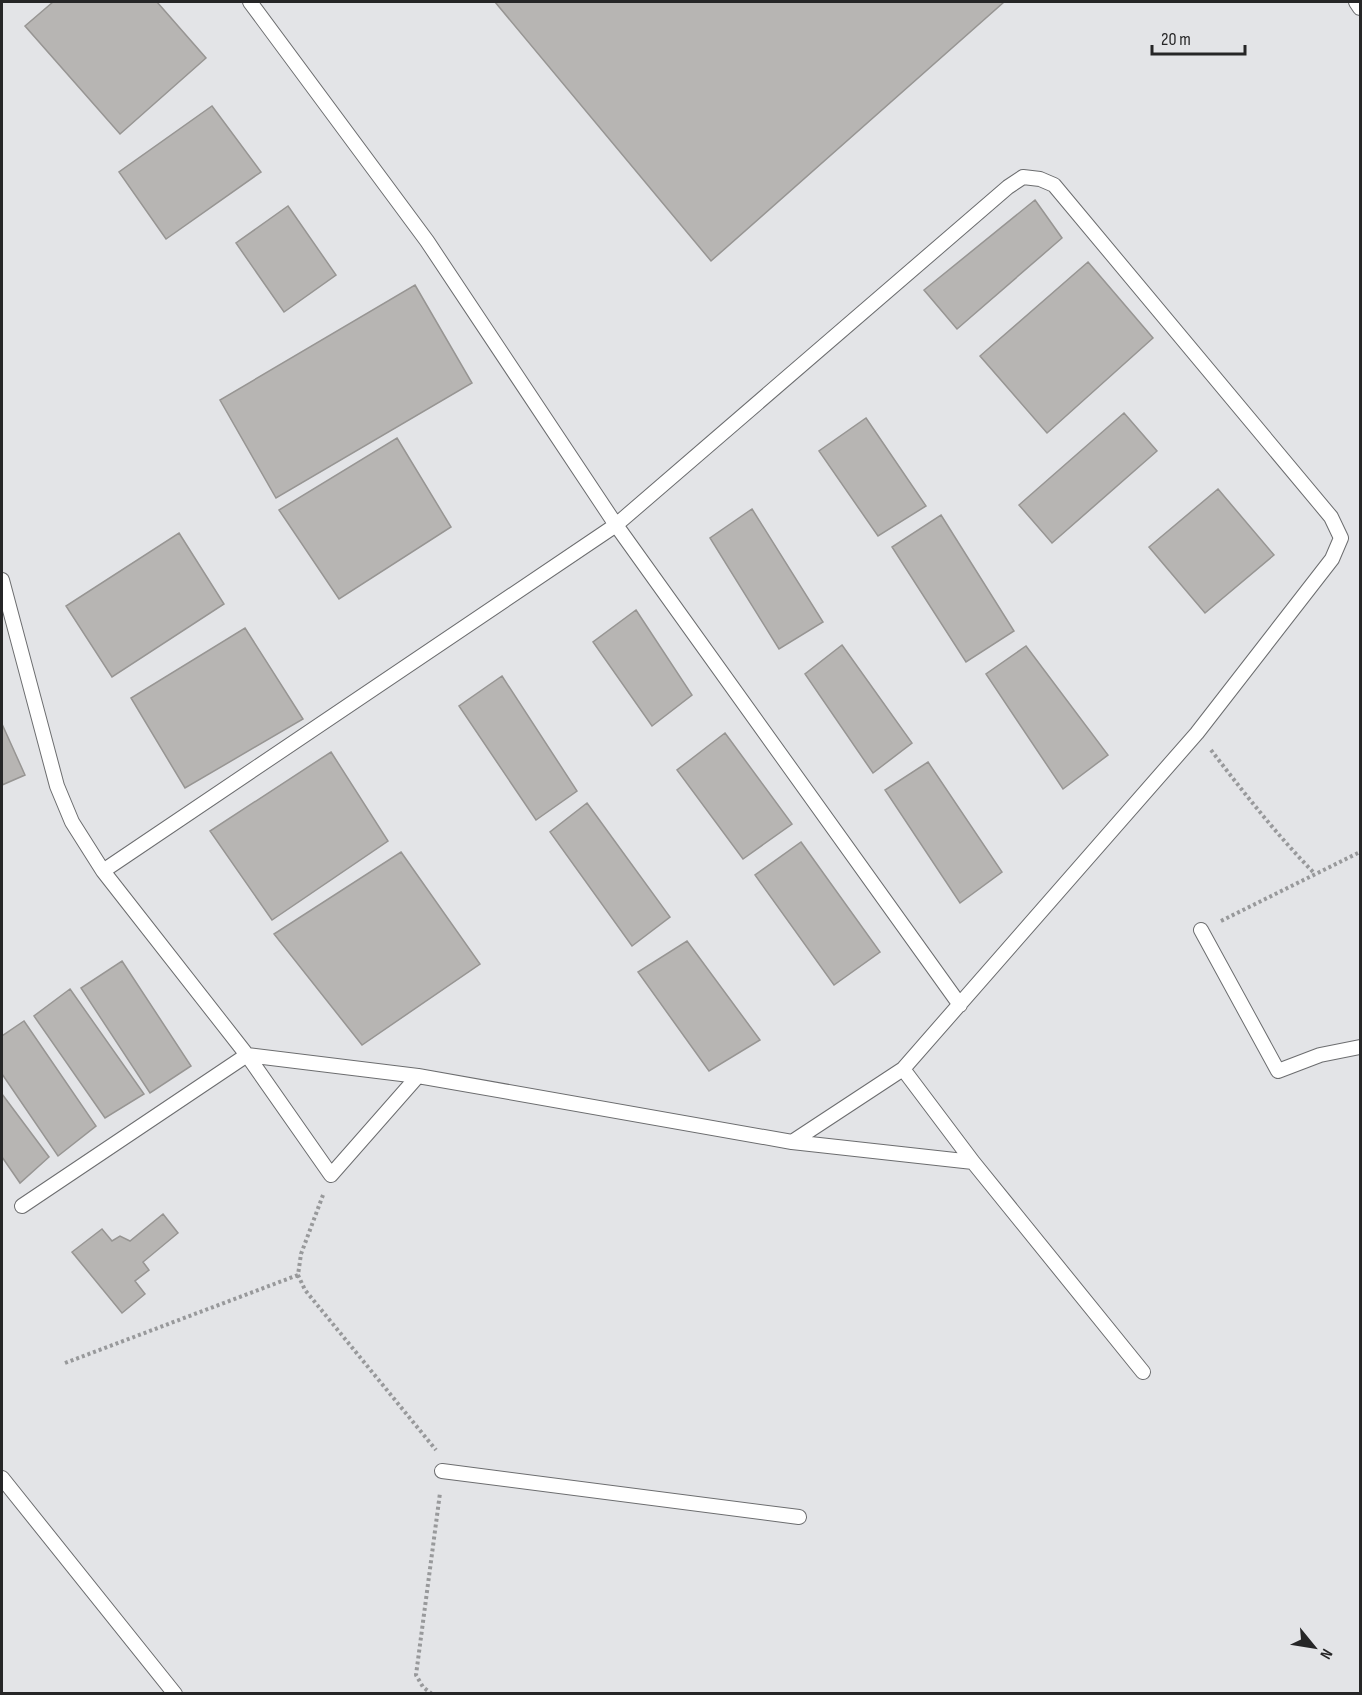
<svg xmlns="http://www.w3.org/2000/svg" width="1362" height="1695" viewBox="0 0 1362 1695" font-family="'Sofia Sans Condensed',sans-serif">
<rect width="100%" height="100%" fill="#e3e4e7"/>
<!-- building -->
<path fill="#b7b5b3" stroke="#979593" stroke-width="1.5" d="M53,2H157L206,58L120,134L25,26Z
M495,2H1004L711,261Z
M212,106L261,172L166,239L119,172Z
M1035,200L1062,238L957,329L924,290Z
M288,206L336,275L284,312L236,243Z
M1088,262L1153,338L1047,433L980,356Z
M415,285L472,383L276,498L220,400Z
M1124,413L1157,451L1052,543L1019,505Z
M866,418L926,506L878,536L819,451Z
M397,438L451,527L339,599L279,510Z
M1218,489L1274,555L1205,613L1149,547Z
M752,509L823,622L779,649L710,538Z
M941,515L1014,631L966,662L892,547Z
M179,533L224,604L112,677L66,606Z
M636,610L692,695L652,726L593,642Z
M245,628L303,719L185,788L131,698Z
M842,645L912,743L873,773L805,674Z
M1026,646L1108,755L1063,789L986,674Z
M502,676L577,791L536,820L459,706Z
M2,724L25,775L2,785Z
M725,733L792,824L743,859L677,770Z
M331,752L388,841L272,920L210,831Z
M928,762L1002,872L960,903L885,790Z
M587,803L670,917L632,946L550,832Z
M801,842L880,952L834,985L755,875Z
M401,852L480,964L362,1045L274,934Z
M687,941L760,1040L709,1071L638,972Z
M122,961L191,1066L150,1093L81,988Z
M70,989L144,1094L105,1118L34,1016Z
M24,1021L96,1126L58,1156L2,1074V1036Z
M2,1094L49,1157L20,1183L2,1157Z
M163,1214L178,1233L143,1262L149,1270L135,1281L145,1294L122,1313L72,1252L102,1229L112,1241L120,1236L130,1241Z"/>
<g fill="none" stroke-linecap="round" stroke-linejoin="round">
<!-- lane casing -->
<g stroke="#6c6d6f" stroke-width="16">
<path id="lane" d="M1356,2L1360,8
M2,580L57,786L72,822L103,871L247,1055L331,1175L418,1076
M103,871L616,525L427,241L250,2
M1201,930L1278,1071L1320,1055L1360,1047
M960,1005L616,525L1008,187L1023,177L1040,179L1054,185L1331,517L1341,538L1332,559L1197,733L903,1069L973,1162L1143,1372
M792,1142L903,1069
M22,1206L247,1055L418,1076L792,1142L973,1162
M442,1471L799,1517
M2,1478L175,1694"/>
</g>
<!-- path -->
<path stroke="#98999b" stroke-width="4" stroke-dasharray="3 3" stroke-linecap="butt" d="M1211,750C1244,793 1277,835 1315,874
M1221,921L1360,852
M323,1195L301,1254L298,1275L305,1290L436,1450
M65,1363L298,1275
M432,1694L423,1687L416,1675L440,1493"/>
<!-- lane -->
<use href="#lane" stroke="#fff" stroke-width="14"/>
</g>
<!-- border -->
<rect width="1362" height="1695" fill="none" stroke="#262627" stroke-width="6"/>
<!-- north arrow -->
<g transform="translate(1314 1647) rotate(120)" stroke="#e3e4e7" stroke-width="4.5" paint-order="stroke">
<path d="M0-4.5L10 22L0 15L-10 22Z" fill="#262627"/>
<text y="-9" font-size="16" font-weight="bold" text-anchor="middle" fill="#262627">N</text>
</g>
<!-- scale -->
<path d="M1152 45v9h93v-9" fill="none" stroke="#262627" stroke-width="3"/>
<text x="1161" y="45" font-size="18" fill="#262627" stroke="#e3e4e7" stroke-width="4.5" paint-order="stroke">20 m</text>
</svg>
